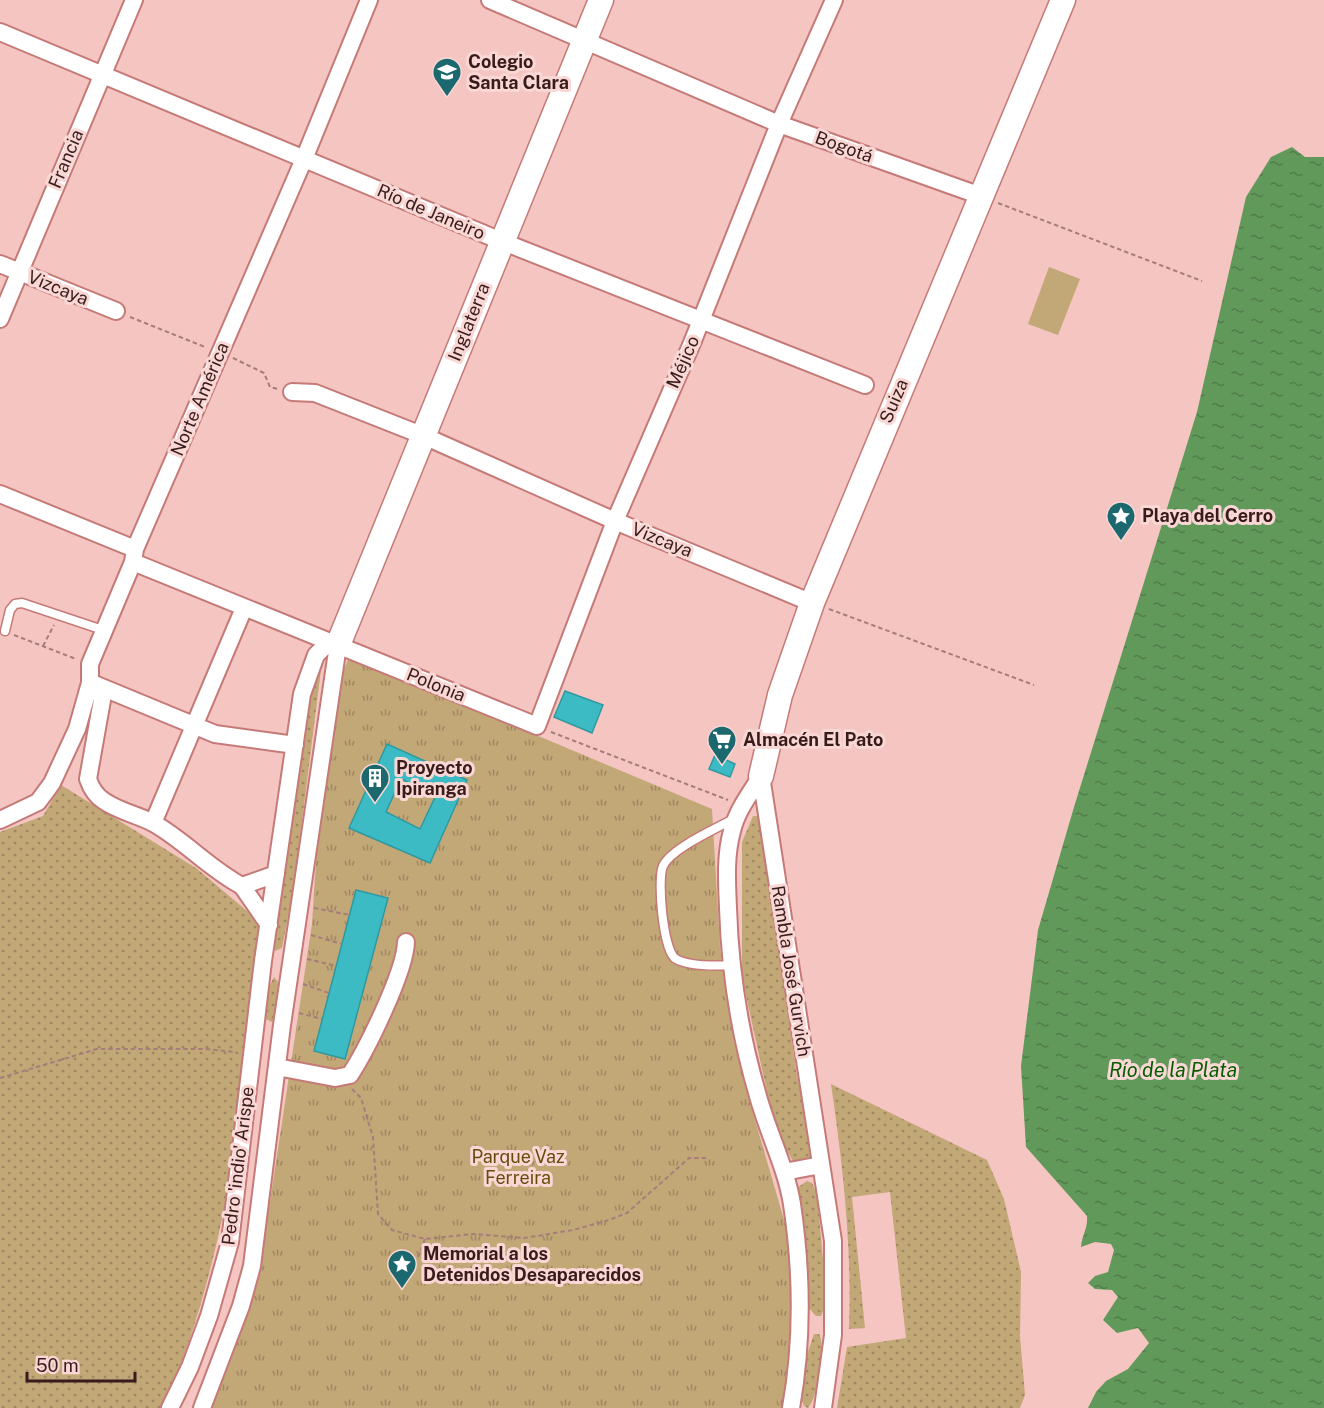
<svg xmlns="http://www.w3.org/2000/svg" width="1324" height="1408" viewBox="0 0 1324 1408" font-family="'Public Sans',sans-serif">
<defs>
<pattern id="grass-dots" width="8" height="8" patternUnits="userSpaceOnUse" patternTransform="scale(1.5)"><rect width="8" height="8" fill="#c2a777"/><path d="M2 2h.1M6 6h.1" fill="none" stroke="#9f8761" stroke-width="1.8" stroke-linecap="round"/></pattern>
<pattern id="park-tufts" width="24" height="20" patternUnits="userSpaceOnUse" patternTransform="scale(1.5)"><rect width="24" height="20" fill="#c2a777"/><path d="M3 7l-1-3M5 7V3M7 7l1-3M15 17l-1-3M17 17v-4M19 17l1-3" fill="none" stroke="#9f8761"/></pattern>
<pattern id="water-ripples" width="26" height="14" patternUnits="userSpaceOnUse" patternTransform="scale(1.5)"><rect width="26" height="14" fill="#61995b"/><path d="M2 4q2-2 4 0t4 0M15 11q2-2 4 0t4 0" fill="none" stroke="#517c4a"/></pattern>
</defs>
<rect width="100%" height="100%" fill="#f5c5c2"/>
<!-- grass -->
<path fill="url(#grass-dots)" d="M321,670L294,884L282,948L275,951L272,945L305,712L315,678Z
M61,785L196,868L266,927C243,1094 231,1252 163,1408H0V832L43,816Z
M753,816H758L763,832L796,1070L809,1135L810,1159L804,1164L793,1161L776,1133L742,977V842Z
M274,977L279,983L276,1017L272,1022L264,1018L269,987Z
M831,1084L987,1160L1004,1199L1021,1272L1020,1336L1025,1395L1020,1408H837L847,1347L906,1338L890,1192L852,1197L865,1328L849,1329C852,1246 843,1166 831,1084Z
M807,1181L812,1183L817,1194L826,1292L825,1307L821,1316H816L807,1306L798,1187Z
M814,1334H819C826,1346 818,1397 808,1408L804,1406L802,1401L807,1355Z"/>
<!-- park -->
<path fill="url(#park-tufts)" d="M355,659L712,809L720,947L725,987L748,1096L787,1230L792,1296L790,1353L784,1408H205L251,1285L266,1228L312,924L317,846L341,676L348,660Z"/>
<!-- pitch -->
<path fill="#c2a777" d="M1049,267L1080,279L1058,335L1028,324Z"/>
<!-- water -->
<path fill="url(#water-ripples)" d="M1292,147L1305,157H1324V1408H1088L1096,1392L1106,1381L1128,1369L1149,1343L1138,1328L1117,1333L1103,1320L1118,1297L1112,1290L1095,1289L1088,1283L1095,1276L1108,1272L1114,1250L1111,1244L1095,1242L1081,1247C1082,1235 1088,1229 1087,1216L1026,1147L1021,1066L1038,930L1074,807L1197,412L1246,197L1271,157Z"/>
<!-- building -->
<path fill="#3cbbc4" stroke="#3099a0" stroke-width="1.5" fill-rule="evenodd" d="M565,691L603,705L592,733L554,717Z
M387,744L467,780L430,863L349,828ZM401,779L436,795L420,829L386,812Z
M715,755L735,764L730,777L709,769Z
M356,890L388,898L345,1059L314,1051Z"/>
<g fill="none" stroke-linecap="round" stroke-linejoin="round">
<!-- lane casing -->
<g stroke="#c57a78" stroke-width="11">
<path id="lane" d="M5,631L10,610L15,604L22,603L103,630
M731,965C715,966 691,967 676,959C663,952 657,879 663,866C671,848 718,828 735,818"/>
</g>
<!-- street casing -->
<g stroke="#c57a78" stroke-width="20">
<path id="street" d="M490,0L779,124L981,196
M0,32L501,241L865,385
M0,264L116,311
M0,319L134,0
M292,392L315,393L424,436L615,521L812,603
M0,494L135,549
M133,562L537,726L615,521L692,343L779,124L834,0
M94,684L215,734L295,745
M101,687L102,700L88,779C91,788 96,796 104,801C120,812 139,815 155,824C186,842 210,869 242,886
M761,776C750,794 737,810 732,831C725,856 727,883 728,908C730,972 740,1035 758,1096C768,1133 786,1167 792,1204C802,1272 803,1341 791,1408
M761,776L833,1241V1335L823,1408
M0,820L38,802L52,783L77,729L90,683V664L133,562L135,549L304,159L369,0
M153,823L244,608
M269,925L242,886L276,874
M277,1067L335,1078L350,1075C367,1049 405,972 406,942
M784,1172L821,1165
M170,1408L190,1367L209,1316L230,1242L263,961L302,694L316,655L328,643
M202,1408L241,1306L252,1266L282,1025L338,645"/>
</g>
<!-- secondary casing -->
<g stroke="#c57a78" stroke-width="27">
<path id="secondary" d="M338,645L601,0
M761,776L780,695L812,603L1063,0"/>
</g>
<!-- path -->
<path stroke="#a57d7b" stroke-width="2" stroke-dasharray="4.5 3" stroke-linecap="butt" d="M998,203L1202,281
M130,317L205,347
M233,358L264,373L270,387L278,389
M829,609L1034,685
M14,635L76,659
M43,646L54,625
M551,732L728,800
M314,908L350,915
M311,935L342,944
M307,959L336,966
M303,984L329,993
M299,1013L322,1019
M0,1078L97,1049H205L236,1052
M352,1089L361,1098L373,1137L378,1214L392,1230L425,1239L474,1234L524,1238L573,1230L609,1220L627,1213L689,1158H706
M418,1257L425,1239"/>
<!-- lane -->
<use href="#lane" stroke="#fff" stroke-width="8"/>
<!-- street -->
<use href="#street" stroke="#fff" stroke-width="16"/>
<!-- secondary -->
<use href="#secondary" stroke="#fff" stroke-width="24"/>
</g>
<!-- icons -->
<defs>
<g id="school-pin" transform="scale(1.5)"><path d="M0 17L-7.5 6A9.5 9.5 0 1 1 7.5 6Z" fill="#1b686e" stroke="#f8d7d4"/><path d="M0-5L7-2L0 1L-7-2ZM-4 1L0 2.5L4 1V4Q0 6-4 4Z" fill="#fff"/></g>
<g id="sight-pin" transform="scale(1.5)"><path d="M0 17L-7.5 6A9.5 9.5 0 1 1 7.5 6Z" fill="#1b686e" stroke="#f8d7d4"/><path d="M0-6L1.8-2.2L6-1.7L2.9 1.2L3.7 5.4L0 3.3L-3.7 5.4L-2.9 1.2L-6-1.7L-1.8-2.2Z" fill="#fff"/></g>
<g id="supermarket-pin" transform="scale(1.5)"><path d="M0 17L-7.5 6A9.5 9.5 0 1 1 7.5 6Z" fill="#1b686e" stroke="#f8d7d4"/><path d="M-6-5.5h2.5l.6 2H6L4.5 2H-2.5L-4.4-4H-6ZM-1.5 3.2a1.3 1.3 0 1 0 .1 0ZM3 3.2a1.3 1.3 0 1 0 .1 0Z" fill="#fff"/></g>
<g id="building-pin" transform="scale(1.5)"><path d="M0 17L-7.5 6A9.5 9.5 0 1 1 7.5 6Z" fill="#1b686e" stroke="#f8d7d4"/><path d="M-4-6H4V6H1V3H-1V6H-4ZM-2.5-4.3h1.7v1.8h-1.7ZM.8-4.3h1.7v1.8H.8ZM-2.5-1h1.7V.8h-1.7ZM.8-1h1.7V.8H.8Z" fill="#fff"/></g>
</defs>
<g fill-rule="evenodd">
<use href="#school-pin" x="447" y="72"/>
<use href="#sight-pin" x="1121" y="516"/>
<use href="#supermarket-pin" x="722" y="740"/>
<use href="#building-pin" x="375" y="778"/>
<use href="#sight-pin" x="402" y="1264"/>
</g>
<g text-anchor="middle" stroke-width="6" stroke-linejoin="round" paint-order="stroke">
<!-- poi labels -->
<g font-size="18" font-weight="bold" fill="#381b1a" stroke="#f8d7d4" text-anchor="start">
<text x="468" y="68">Colegio<tspan x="468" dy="21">Santa Clara</tspan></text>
<text x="1142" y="522">Playa del Cerro</text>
<text x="743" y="746">Almacén El Pato</text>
<text x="396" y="774">Proyecto<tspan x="396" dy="21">Ipiranga</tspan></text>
<text x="423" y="1260">Memorial a los<tspan x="423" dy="21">Detenidos Desaparecidos</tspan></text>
</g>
<!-- street labels -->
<g font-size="18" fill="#381b1a" stroke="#f8d7d4">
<text transform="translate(844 147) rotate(20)" y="6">Bogotá</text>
<text transform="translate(66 159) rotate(-67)" y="6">Francia</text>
<text transform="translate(431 212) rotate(23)" y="6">Río de Janeiro</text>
<text transform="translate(58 288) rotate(22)" y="6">Vizcaya</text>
<text transform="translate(469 322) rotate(-68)" y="6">Inglaterra</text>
<text transform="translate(683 362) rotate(-66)" y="6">Méjico</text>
<text transform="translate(200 399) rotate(-67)" y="6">Norte América</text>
<text transform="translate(894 401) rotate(-67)" y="6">Suiza</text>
<text transform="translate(662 540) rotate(22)" y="6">Vizcaya</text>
<text transform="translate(436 685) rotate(22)" y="6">Polonia</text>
<text transform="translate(791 971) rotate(81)" y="6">Rambla José Gurvich</text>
<text transform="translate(238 1166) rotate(-83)" y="6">Pedro 'indio' Arispe</text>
</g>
<!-- park labels -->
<g font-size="18" fill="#674b0d" stroke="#f8d7d4">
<text x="518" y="1163">Parque Vaz<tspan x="518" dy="21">Ferreira</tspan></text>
</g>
<!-- water labels -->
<g font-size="20" font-style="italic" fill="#065c00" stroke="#f8d7d4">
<text x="1173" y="1077">Río de la Plata</text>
</g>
</g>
<!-- scale -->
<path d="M27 1372v9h108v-9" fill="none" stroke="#381b1a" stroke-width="3"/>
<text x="36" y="1372" font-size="18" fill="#381b1a" stroke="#f8d7d4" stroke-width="4.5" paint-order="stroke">50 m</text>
</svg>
